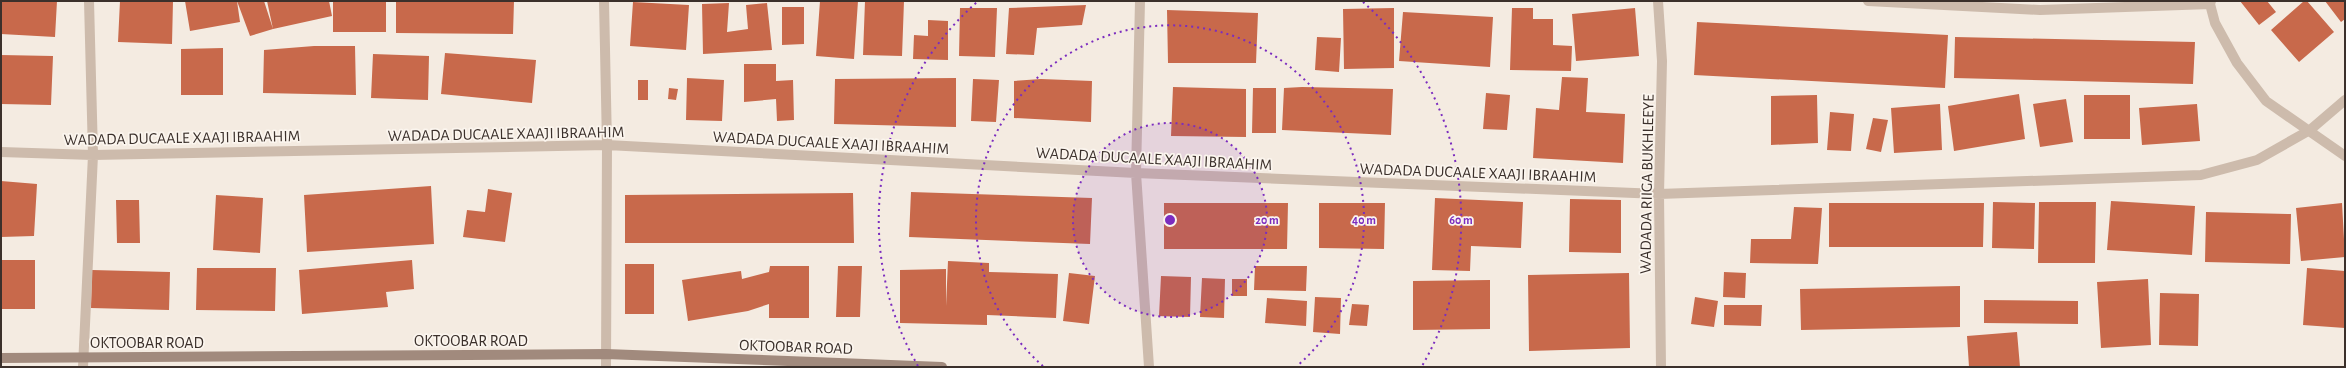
<svg xmlns="http://www.w3.org/2000/svg" width="2346" height="368" viewBox="0 0 2346 368" font-family="'Alegreya Sans',sans-serif">
<rect width="100%" height="100%" fill="#f4ebe1"/>
<!-- building -->
<path fill="#c8694b" d="M1,1H57L55,37L1,34Z
M120,1H173L172,44L118,42Z
M185,1H237L240,22L190,31Z
M237,1H264L273,29L250,36Z
M267,1H329L332,16L273,29Z
M333,1H386V32H333Z
M396,1H514L513,34L396,33Z
M820,1H858L854,59L816,56Z
M865,1H904L902,56L863,55Z
M2240,1H2267L2276,12L2259,25Z
M2304,1H2307L2334,32L2299,62L2271,30Z
M2325,1H2345V19L2341,22Z
M633,2L689,5L686,50L630,46Z
M729,3L727,32L748,29L746,5L767,3L772,50L703,54L702,4Z
M1086,5L1082,25L1037,28L1034,55L1006,54L1009,8Z
M782,7H804V44L782,45Z
M960,8H997L995,57L959,56Z
M1394,8V68L1344,69L1343,9Z
M1512,8H1533V19H1553V45L1572,46L1571,71L1510,70Z
M1635,8L1639,56L1576,61L1572,14Z
M1167,10L1258,13L1256,63H1168Z
M1403,12L1493,17L1490,67L1399,61Z
M928,20L948,21V60L913,59L914,35L928,36Z
M1697,22L1948,35L1945,88L1694,75Z
M1317,37L1341,38L1339,72L1315,70Z
M1955,37L2195,42L2193,84L1954,78Z
M314,46H355L356,95L263,93L264,50Z
M223,48V95H181V49Z
M445,53L536,60L532,103L441,94Z
M373,54L429,56L428,100L371,98Z
M1,55L53,56L51,105L1,104Z
M744,64H776V81L793,80L794,120L777,121L776,99L744,102Z
M1562,77L1588,78L1586,112L1625,114L1623,163L1533,158L1536,108L1559,110Z
M687,78L724,80L722,121L686,120Z
M956,78V127L834,124L835,79Z
M973,79L999,80L996,122L971,121Z
M1041,79L1092,81L1091,122L1014,118V81Z
M638,80H648V100H638Z
M1173,87L1246,89V137L1171,136Z
M1302,87L1393,89L1391,135L1282,130L1284,88Z
M669,88L678,89L676,100L668,99Z
M1253,88H1276V133H1252Z
M1486,93L1510,95L1507,130L1483,129Z
M2019,94L2025,139L1954,151L1948,106Z
M1817,95L1818,143L1771,145V96Z
M2084,95H2130V139H2084Z
M2066,99L2073,142L2040,147L2033,104Z
M1940,104L1942,150L1894,153L1891,108Z
M2197,104L2200,141L2142,145L2139,108Z
M1830,112L1854,114L1851,151L1827,150Z
M1873,118L1888,120L1881,152L1866,149Z
M1,181L37,184L34,236L1,237Z
M431,186L434,244L307,252L304,195Z
M488,189L512,193L505,242L463,237L467,210L485,212Z
M911,192L1092,198L1090,244L909,237Z
M853,193L854,243H625V195Z
M216,195L263,198L260,253L213,250Z
M1435,198L1523,202L1521,248L1471,246L1470,271L1432,270Z
M1570,199L1621,200V253L1569,252Z
M116,200H139L140,243H117Z
M2111,201L2195,206L2192,255L2107,250Z
M1993,202L2035,203L2034,249L1992,248Z
M2039,202H2096L2095,263H2038Z
M1164,203H1288L1287,249H1164Z
M1319,203H1385L1384,249L1319,248Z
M1829,203H1984L1983,247H1829Z
M2342,203L2345,257L2301,261L2296,208Z
M1794,207L1822,208L1818,264L1750,263L1751,239H1791Z
M2206,212L2291,214L2290,264L2205,262Z
M1,260H35V309H1Z
M412,260L414,289L386,292L388,307L302,314L299,270Z
M948,261L989,263V272L1058,274L1056,318L987,315V325L900,323V270L946,269V306Z
M625,264H654V314H625Z
M770,266H809V318H769V304L748,311L688,321L682,280L741,271L742,279L769,272Z
M838,266H862L860,317H836Z
M1255,266H1307L1306,291L1254,290Z
M197,268H276L275,311L196,310Z
M2307,268L2345,271V328L2303,325Z
M92,270L170,272L169,310L91,308Z
M1724,272L1746,273L1745,298L1723,297Z
M1069,273L1095,276L1089,324L1063,321Z
M1629,273L1630,348L1529,351L1528,275Z
M1161,276L1191,277L1190,317L1159,316Z
M1202,278L1225,279L1224,318L1200,317Z
M1232,279H1247V296H1232Z
M2148,279L2151,345L2101,348L2097,282Z
M1490,280V329L1413,330V281Z
M1960,286V327L1801,330L1800,289Z
M2160,293L2199,294L2198,346L2159,345Z
M1315,297L1341,298L1340,334L1313,332Z
M1695,297L1718,301L1714,327L1691,324Z
M1267,298L1307,301L1306,326L1265,323Z
M1984,300L2078,301V324L1984,323Z
M1352,304L1369,305L1367,326L1349,325Z
M1724,305H1762L1761,326L1724,325Z
M2017,332L2020,367H1969L1967,336Z"/>
<g fill="none" stroke-linecap="round" stroke-linejoin="round">
<!-- street -->
<path stroke="#cdbbac" stroke-width="10" d="M604,1L607,145L606,367
M1140,1L1136,173L1149,367
M1658,1L1662,61L1659,194L1661,367
M1868,1L2040,10L2210,4
M2211,1L2210,4L2215,23L2237,63L2266,101L2345,156
M1,152L93,155L607,145L1136,173L1659,194L2201,175L2257,160L2310,130L2345,100
M83,367L93,155L89,1"/>
<!-- secondary -->
<path stroke="#a18a7d" stroke-width="10" d="M1,358L606,354L942,367"/>
</g>
<!-- distance rings -->
<circle cx="1170" cy="220" r="97" fill="#7b2cbf" fill-opacity=".12"/>
<g fill="none" stroke="#7b2cbf" stroke-width="2" stroke-dasharray="2 4">
<circle cx="1170" cy="220" r="97"/>
<path d="M1043 366A194 194 0 1 1 1297 366"/>
<path d="M918 366A291 291 0 0 1 977 2M1363 2A291 291 0 0 1 1422 366"/>
</g>
<g text-anchor="middle" stroke-width="3.5" stroke-linejoin="round" paint-order="stroke">
<!-- street labels -->
<g font-size="16" fill="#3b302b" stroke="#fbf5ee">
<text transform="translate(506 133) rotate(-1)" y="6">WADADA DUCAALE XAAJI IBRAAHIM</text>
<text transform="translate(182 137) rotate(-1)" y="6">WADADA DUCAALE XAAJI IBRAAHIM</text>
<text transform="translate(831 142) rotate(3)" y="6">WADADA DUCAALE XAAJI IBRAAHIM</text>
<text transform="translate(1154 158) rotate(3)" y="6">WADADA DUCAALE XAAJI IBRAAHIM</text>
<text transform="translate(1478 172) rotate(2)" y="6">WADADA DUCAALE XAAJI IBRAAHIM</text>
<text transform="translate(1646 184) rotate(-89)" y="6">WADADA RIIGA BUKHLEEYE</text>
<text x="471" y="346">OKTOOBAR ROAD</text>
<text x="147" y="348">OKTOOBAR ROAD</text>
<text transform="translate(796 346) rotate(2)" y="6">OKTOOBAR ROAD</text>
</g>
</g>
<circle cx="1170" cy="220" r="6" fill="#7b2cbf" stroke="#fbf5ee" stroke-width="2"/>
<g font-size="12" text-anchor="middle" font-weight="bold" fill="#7b2cbf" stroke="#fbf5ee" stroke-width="3.5" stroke-linejoin="round" paint-order="stroke">
<text x="1267" y="224">20 m</text>
<text x="1364" y="224">40 m</text>
<text x="1461" y="224">60 m</text>
</g>
<!-- border -->
<rect width="2346" height="368" fill="none" stroke="#3b302b" stroke-width="4"/>
</svg>
